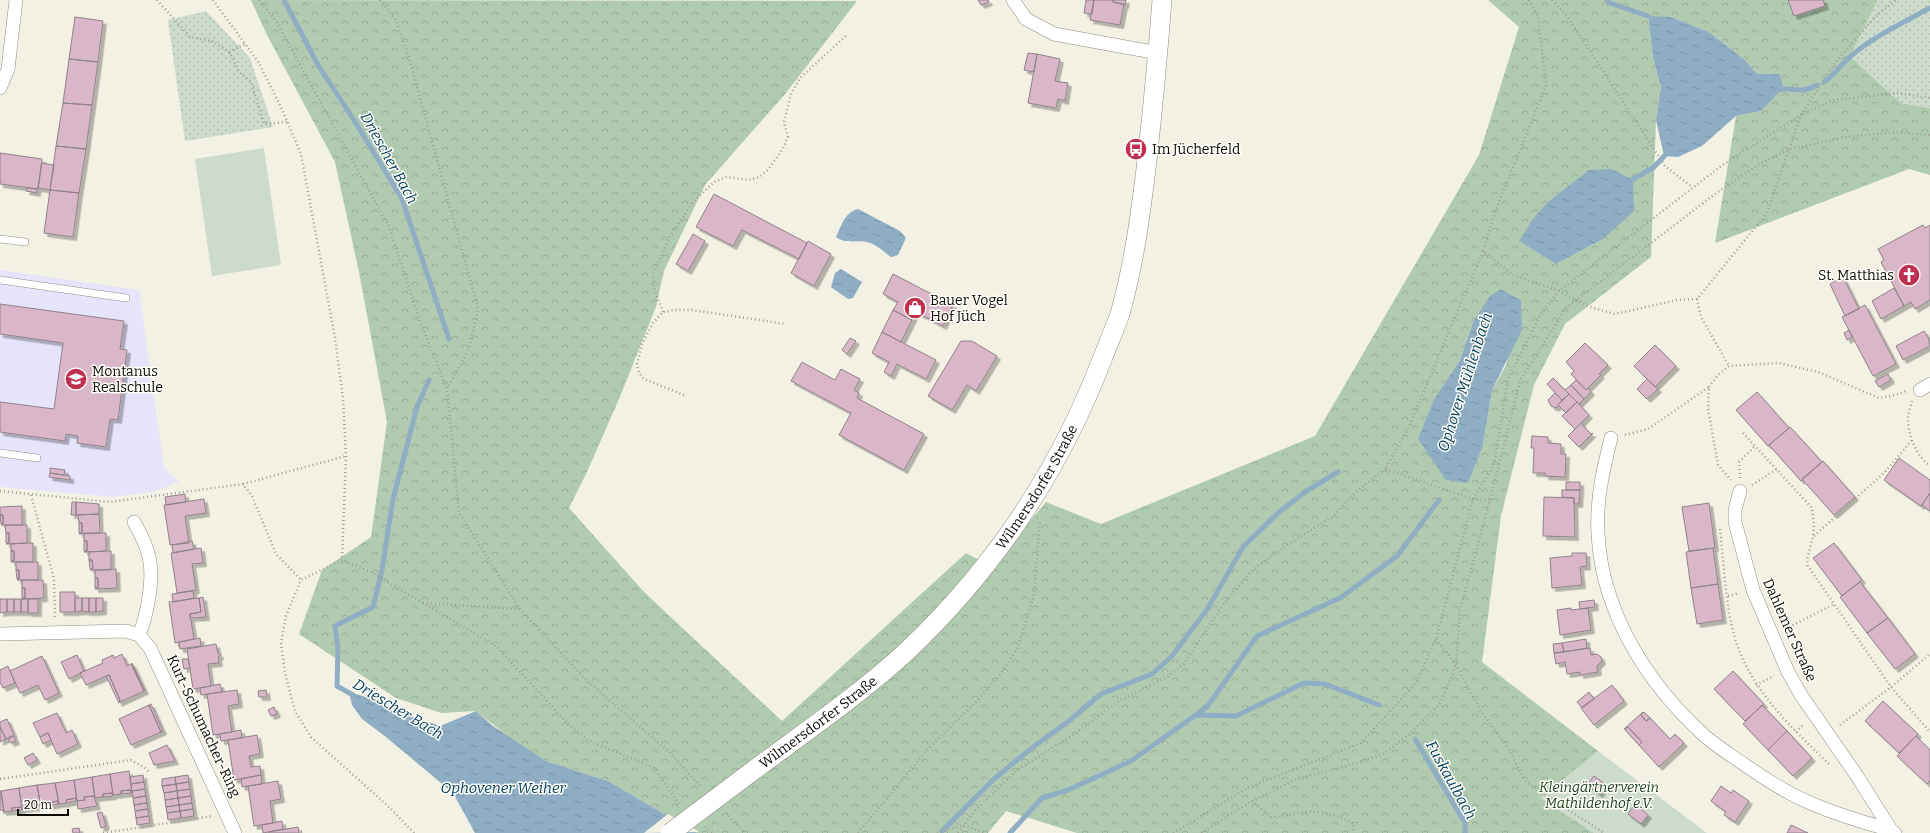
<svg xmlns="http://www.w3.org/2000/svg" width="1930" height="833" viewBox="0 0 1930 833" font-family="Bitter,serif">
<defs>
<pattern id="forest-crowns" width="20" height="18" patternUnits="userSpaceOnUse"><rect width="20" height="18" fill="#b1cbb0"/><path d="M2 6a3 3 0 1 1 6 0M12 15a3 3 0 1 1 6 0" fill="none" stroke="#97ad96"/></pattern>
<pattern id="park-dots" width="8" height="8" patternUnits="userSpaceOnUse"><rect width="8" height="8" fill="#ccdbcb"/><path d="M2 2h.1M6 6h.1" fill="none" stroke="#aebbad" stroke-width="1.8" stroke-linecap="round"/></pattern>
<pattern id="water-ripples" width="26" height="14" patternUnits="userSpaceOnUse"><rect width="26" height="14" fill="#8faec3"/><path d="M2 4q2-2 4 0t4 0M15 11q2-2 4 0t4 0" fill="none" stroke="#7a94a6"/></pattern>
<filter id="shadow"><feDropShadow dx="3.5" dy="3.5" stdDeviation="0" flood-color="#0004"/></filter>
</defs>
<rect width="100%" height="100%" fill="#f3f1e4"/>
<!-- education -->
<path fill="#e6e4fa" d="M0,270L139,290L164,468L179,482L153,492L112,497L0,487Z"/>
<!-- green -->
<path fill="#ccdbcb" d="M264,148L281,265L212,276L195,159Z
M1598,751L1707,833H1594L1539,798Z"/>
<!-- forest -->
<path fill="url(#forest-crowns)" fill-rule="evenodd" d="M251,0L857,1L786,93L705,185L664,271L656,307L619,399L587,472L569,508L644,592L782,721L966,553L992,567L1046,502L1101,524L1315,436L1479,155L1519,27L1488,0H1878L1850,56L1901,103L1930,108V175L1909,169L1715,243L1736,116L1761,111L1780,74H1757L1745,60L1709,32L1671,17H1648L1653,58L1661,87L1656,120L1651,257L1565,324L1534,385L1501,516L1482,662L1598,751L1540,798L1594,833H1077L1006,811L988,833H697L608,781L546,761L513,740L476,711L441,713L396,698L299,634L322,570L371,537L387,422L359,272L335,162L267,35ZM1603,239L1556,264L1520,241ZM1501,289L1521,300L1506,365L1492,390L1483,445L1434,399L1460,360L1473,322Z"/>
<!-- park -->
<path fill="url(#park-dots)" d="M1878,0H1930V108L1901,103L1850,56Z
M206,11L250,58L273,127L185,141L168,20Z"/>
<!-- water -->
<path fill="url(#water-ripples)" d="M1648,16L1671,17L1709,32L1745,60L1757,74H1780L1783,88L1761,111L1736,116L1702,146L1678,157L1664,156L1656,120L1661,87L1653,58Z
M1612,169L1633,180L1634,211L1603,239L1556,264L1519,241L1533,219L1549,201L1589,170Z
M858,209L900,231L906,238L898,255L891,257C884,252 876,244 867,242C857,240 844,244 836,237C842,225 844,213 858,209Z
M841,269L862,282L853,298L848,299L831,287L835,273Z
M1501,289L1521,300L1522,330L1492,390L1483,445L1468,483L1446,480L1418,439L1434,399L1460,360L1473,322L1490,296Z
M349,692L376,700L390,709L440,726L476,711L493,726L546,761L608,781L697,833H475L453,793L386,737L362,719L352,705Z"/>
<!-- pier -->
<path fill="#f3f1e4" d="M668,814L698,831V832L644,833Z"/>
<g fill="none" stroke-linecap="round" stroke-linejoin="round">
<!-- stream -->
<path stroke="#8faec3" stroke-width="5" d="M284,0L318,65L354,120L402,199L449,339
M1607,0L1610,3L1648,16
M1824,82C1837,73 1840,65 1851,56C1871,38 1906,21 1930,8
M1778,90C1792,86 1800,95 1817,85
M1627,183L1654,167L1668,152
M353,695L337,686L338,649L335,626L373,607L382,570L393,499L417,407L429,380
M1196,715L1236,716L1304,683L1325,684L1379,705
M1415,739L1465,823V833
M942,831L994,779L1033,747L1069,721L1101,694L1152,674L1172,656L1208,608L1243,547L1279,512L1308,490L1338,472
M1010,833L1042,798L1068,790L1131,761L1207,707L1257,636L1340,598L1397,556L1439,500"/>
</g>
<!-- building -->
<path fill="#d9b7c9" stroke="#8f8289" filter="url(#shadow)" d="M978,0H988L989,2L981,5Z
M1086,0H1094L1092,14L1084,13Z
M1094,0H1113V2L1124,4L1120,25L1090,20Z
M1113,0H1126L1125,5L1113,2Z
M1788,0H1823L1825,6L1794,16Z
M75,17L103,21L98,62L69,59Z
M1028,53L1037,54L1034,72L1024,70Z
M1037,54L1060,59L1055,81L1068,83L1065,101L1058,99L1056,108L1028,103Z
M69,59L98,62L92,105L63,103Z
M63,103L92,105L86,149L56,146Z
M56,146L86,149L79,193L50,190Z
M0,153L42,159L38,189L0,184Z
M42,163L54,165L50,190L38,188Z
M27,188L37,189V193L26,191Z
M50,190L79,193L73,237L44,233Z
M714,194L807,243L799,259L742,230L733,246L696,227Z
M1923,225L1925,228L1930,225V300L1915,309L1911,302L1904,306L1881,262L1884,260L1878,249Z
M693,234L705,241L688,271L676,264Z
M808,241L831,254L814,286L791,273Z
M893,274L953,305L943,326L916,312L912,320L893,310L898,302L883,294Z
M1843,277L1859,309L1845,316L1830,284Z
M1894,288L1904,306L1881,319L1872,301Z
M0,304L124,321L120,349L127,350L118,420L110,419L106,447L77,443L78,436L66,434L65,441L0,432V402L54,409L63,343L0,334Z
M1865,305L1896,364L1873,376L1842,317Z
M893,310L912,320L901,342L882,332Z
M1849,330L1852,337L1847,340L1844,333Z
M1924,331L1928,337L1930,346L1903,360L1896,346Z
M882,332L936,360L926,379L897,364L891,376L884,372L889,362L872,353Z
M850,338L856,341L847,354L842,350Z
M961,341H972L997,356L976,391L967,385L952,410L928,396Z
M1585,343L1608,365L1599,374L1601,375L1586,390L1571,374L1574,371L1566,362Z
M1655,345L1676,366L1655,387L1634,366Z
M802,362L835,380L841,369L860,379L854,390L859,393L857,398L924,434L904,470L839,435L851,413L791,381Z
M1888,374L1891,380L1879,387L1875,381Z
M1553,378L1569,394L1562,400L1547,384Z
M1647,379L1658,389L1647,399L1637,389Z
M1576,380L1586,390L1588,388L1591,392L1584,399L1571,385Z
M1571,385L1584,399L1579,404L1565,390Z
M1757,392L1789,428L1768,446L1736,410Z
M1555,393L1562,400L1556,408L1551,406L1548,400Z
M1569,394L1577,402L1566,413L1558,405Z
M1577,402L1589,415L1575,429L1562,416Z
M1582,422V425L1591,434L1593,433L1579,447L1568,436Z
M1790,427L1822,462L1801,481L1769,445Z
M1532,436L1548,437V443L1561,444V454H1566L1565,477L1545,476V473H1533L1534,448H1531Z
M1899,458L1930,480V493L1921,506L1884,480Z
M1823,461L1855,497L1834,515L1802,479Z
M50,468L65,470L64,475L50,473Z
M50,473L70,476V480L49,477Z
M1566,482H1580V490H1566Z
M1562,490H1580L1579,504H1574V498L1562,497Z
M1930,493V511L1922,505Z
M185,494L186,502L166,505L165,497Z
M1544,497L1574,498L1575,537L1543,536Z
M204,499L206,513L185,516L189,543L170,545L164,505Z
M72,502H76V515H71Z
M76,502L99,504V514L76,515Z
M1709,503L1715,548L1689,551L1682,507Z
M22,506V525H1L3,524V515H0V507Z
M99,514L100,533L79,534L82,533V523H79L78,515Z
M0,515H3V524H1Z
M79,523H82V533H79Z
M5,525H27V543L6,544L9,543V533H6Z
M6,533H9V543H6Z
M84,533H106V551L84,552L87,551V541H84Z
M84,541H87V551H84Z
M192,541L194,549L173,553L172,545Z
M27,543H33V562H11L14,561V551H11V544Z
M1834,543L1862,580L1842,596L1813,558Z
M201,548L203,563L192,564L196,590L177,593L171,553Z
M1713,548L1718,584L1691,588L1686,552Z
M11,551H14V561H11Z
M106,551H111V570H90L93,569L92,560H89V552Z
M1572,553H1586L1587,566L1580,567L1582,585L1552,588L1550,558L1572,556Z
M89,560H92L93,569H90Z
M16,562H38V580H17L19,579V570H16Z
M116,569L117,588L95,589L98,588V578H95V570Z
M16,570H19V579H17Z
M95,578H98V588H95Z
M22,580H43L44,598L22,599L25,598V588H22Z
M1860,582L1888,618L1867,633L1840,597Z
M1718,584L1723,620L1697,624L1691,588Z
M22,588H25V598H22Z
M193,591L194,598L173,602L172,594Z
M60,592H75V612H60Z
M203,597L206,617L190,618V614L201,612L199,598Z
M75,598H82V611L75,612Z
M82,598H89V612L82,611Z
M89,598H96V612H89Z
M96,598H103V611L96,612Z
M199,598L201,612L190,614L194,639L175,643L169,602Z
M0,599H7V612L0,613Z
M7,599H14V612H7Z
M14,599H21V612H14Z
M21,599H28V612H21Z
M28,599H38V613H28Z
M1594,600L1595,607L1580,609L1579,602Z
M1571,608V610L1588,608L1591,630L1560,635L1557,610Z
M1888,618L1915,654L1895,669L1867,633Z
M200,638L201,646L180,649L179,642Z
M1586,639L1587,648L1564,652L1562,643Z
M1562,643L1564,652L1554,653L1553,644Z
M216,644L218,654H220V656L218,657L219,663L208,664L211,686L193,689L187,649Z
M1590,648L1591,655L1597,654L1601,657L1602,661L1597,666L1598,672L1580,675V672L1567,674L1565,662L1556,664L1554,653Z
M122,654L127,666L131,664L144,691L118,703L120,700L109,675L86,685L80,673L103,663L102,660L113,655L114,658Z
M77,655L84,671L69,679L61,662Z
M42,656L59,693L45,700L38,685L20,693L10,671Z
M182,659H188L190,668L184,669Z
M132,663L145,691H144Z
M8,666L15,683L3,688L0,682V670Z
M1733,671L1764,704L1745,721L1714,689Z
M109,675L120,700L118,701L106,676Z
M220,684L222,692L201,695L200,688Z
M1612,685L1624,701L1594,725L1581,708Z
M237,690L239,704L228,706L232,732L213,735L207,694Z
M266,690L267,697H259L258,691Z
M1589,692L1594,699L1582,708L1577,702Z
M1883,701L1918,734L1899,753L1865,721Z
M151,704L163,731L161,732L149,705Z
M149,705L161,732L131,745L119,719Z
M1762,705L1787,731L1768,750L1743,724Z
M274,707L277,714L271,716L268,710Z
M1643,712L1641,715L1646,721L1650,718L1670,739L1675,734L1684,743L1659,767L1639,745L1642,742L1628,727L1624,729Z
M1644,712L1650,718L1646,721L1641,715Z
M57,713L66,733L72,730L78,744L57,754L48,733L40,737L33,723Z
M7,719L14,735L6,739L0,727V722Z
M0,727L6,739L0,742Z
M1628,727L1642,742L1639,745L1625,730Z
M241,730L242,738L221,741L220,734Z
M1787,731L1812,758L1793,776L1768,750Z
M48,733L51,740L43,744L40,737Z
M257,735L260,754L249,756L251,767L260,766L261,775L234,780L228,740Z
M14,736L16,741L11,743L8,739Z
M1916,736L1930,750V781L1927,784L1897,756Z
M167,745L175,761L154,765L149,753Z
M33,753L37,760L28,765L24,758Z
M129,771L132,793L130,790L121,791V794L113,795L110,774Z
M110,774L113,795L112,793L103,794V797L95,798L92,777Z
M143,775L144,782L131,784L130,777Z
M188,775L189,782L176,784L175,777Z
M261,775L262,784L242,787L241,779Z
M1594,776L1606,785L1599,794L1587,785Z
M92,777L95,798L94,796L84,797L85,800L77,801L74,780Z
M175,777L176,784L162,786V779Z
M74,780L77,801L76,798L66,800L67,803L59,804L55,783Z
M278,781L281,799L270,801L273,823L254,826L248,786Z
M144,782L145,789L132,791L131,784Z
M189,782L190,789L177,791L176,784Z
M55,783L59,804L58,801L48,803L49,806L41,807L37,785Z
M176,784L177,791L164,793L162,786Z
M37,785L41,807L40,804L30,806V808L22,809L19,788Z
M1721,786L1731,793L1733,790L1749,801L1735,822L1724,815L1726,812L1711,801Z
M19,788L22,809L21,807L12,808V811L4,812L1,791Z
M145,789L146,796L133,798L132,791Z
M190,789L191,796L178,798L177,791Z
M130,790L131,793L121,794V791Z
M0,791H1L4,812L3,810H0Z
M177,791L178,798L165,800L164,793Z
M112,793L113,796L103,797V794Z
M94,796L97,806L78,809L77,801L85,800L84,797Z
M146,796L147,803L134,805L133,798Z
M191,796L192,803L179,805L178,798Z
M76,798V801L67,803L66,800Z
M178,798L179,805L166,807L165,800Z
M58,801V804L49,806L48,803Z
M147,803L148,809L135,811L134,805Z
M192,803L193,809L180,811L179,805Z
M40,804V807L30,808V806Z
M1635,804L1648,815L1641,824L1628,814Z
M179,805L180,811L167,813L166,807Z
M21,807L22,810L12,811V808Z
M148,809L149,816L136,818L135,811Z
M193,809L194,816L181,818L180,811Z
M180,811L181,818L168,820L167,813Z
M102,812L106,826L101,828L97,813Z
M149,816L150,823L137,825L136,818Z
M282,821L283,829L263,833L262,825Z
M1791,825L1808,833H1787Z
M298,827L299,833H269V832Z
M79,828L80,833H73L72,829Z"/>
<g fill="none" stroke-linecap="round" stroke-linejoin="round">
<!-- lane casing -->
<g stroke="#8f8c81" stroke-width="8">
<path id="lane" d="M0,239L25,242
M0,280L126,298
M0,453L37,458"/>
</g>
<!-- street casing -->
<g stroke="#8f8c81" stroke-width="14">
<path id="street" d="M1013,0L1026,19L1054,34L1158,53
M0,88L8,69L16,0
M1920,390L1930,384
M1611,438C1603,470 1596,501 1598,534C1602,613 1648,685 1706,737C1718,747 1732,756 1745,765C1765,779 1785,792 1808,802C1835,814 1862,822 1891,830L1895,833
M1740,491L1735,510V522L1753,590L1788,672L1801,695L1857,776L1891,830
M134,522C141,534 148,548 150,562C153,583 147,616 139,635
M0,634L126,631L139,635L150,648L235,833"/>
</g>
<!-- secondary casing -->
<g stroke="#8f8c81" stroke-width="20">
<g id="secondary">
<path id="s1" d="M754,770C805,732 859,695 906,652C994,569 1060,470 1103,357C1109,342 1115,328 1120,314C1134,264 1141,212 1147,160C1153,107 1158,53 1162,0"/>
</g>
</g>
<!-- path -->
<path stroke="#a09e95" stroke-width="2.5" stroke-dasharray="1 3" stroke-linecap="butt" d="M157,0L190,37L212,41L229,52L239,72L251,82L264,124L287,122
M213,0L259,63L281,107L301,154L335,338L343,399L346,456L342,560
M259,0L276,21L389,227L420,321L447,389L459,513L520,609L584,678L670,753L702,788
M380,0L396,20L410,61L478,309L469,349L447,388
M1529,0L1538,16L1546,86L1496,209L1483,251L1513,275L1559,291L1590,307L1615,314L1677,300L1697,299L1767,213L1801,115L1834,64L1875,17L1896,0
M1552,0L1567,16L1665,166L1692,187
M229,52L245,44
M1483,251L1408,429L1385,469L1473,499L1490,500
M1697,299L1701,317L1729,366
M663,312L654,288L653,273L670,237L692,203L714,182L726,177L749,180L759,177L768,170L782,150L788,137L784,122L791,94L800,78L848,34
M1709,387L1718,375L1729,366L1779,363L1818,372L1879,398L1896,395L1906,391
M684,395L644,379L639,373L637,364L642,344L653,323L663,312L674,310H692L786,324
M1912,401C1911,405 1909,411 1908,416C1907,433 1916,456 1930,466
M1743,433L1812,508L1814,525L1813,536L1807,560L1808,566L1891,687L1930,732
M1625,435L1648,429L1709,387L1708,409L1718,465L1731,480
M1740,478L1739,462L1755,446
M243,484L346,456
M1752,485L1777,469
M0,491L110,502L243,484L252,496L276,554L301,580
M31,495L54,579L55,619
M1720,529C1724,564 1725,601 1734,635C1749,689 1791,727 1830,765
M1814,536L1885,472L1912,440
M1728,596L1739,593
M423,603L520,609
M1787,631L1793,625L1834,604
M1436,639L1456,665L1483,714L1506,745L1526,782L1604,833
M1756,685L1774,676
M1840,725L1891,687L1930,654
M1796,732L1804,724
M0,779L131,760L145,768L150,773
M1252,801L1271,817C1282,817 1292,814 1303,812C1322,810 1338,815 1354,824L1353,833
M726,813L745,833
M705,827L713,833
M103,833L213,816
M414,833L390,808L311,737L295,711L285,673L281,643L286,616L301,580L342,560L371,572L497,647L570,726L593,743L653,767L679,804
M858,833L927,750L978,700L1000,675L1017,649L1034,595L1040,520
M937,833L963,825L985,833
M958,833L975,811L1017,770L1076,733L1119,701L1167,677L1184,664L1220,609L1252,570L1286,546L1333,516L1357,491L1385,469
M1173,833L1249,787L1361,743L1416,683L1436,639L1473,499L1494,465L1508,379L1541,314L1559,291L1721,166L1801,115L1834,100L1899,93L1930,98
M1201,833L1252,801L1299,778L1347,766L1382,755L1410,734L1441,702L1456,665L1460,610L1490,500L1520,381L1566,308L1715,194L1761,163L1790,149L1845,137L1897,132L1930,135"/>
<!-- lane -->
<use href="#lane" stroke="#fff" stroke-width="7"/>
<!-- street -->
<use href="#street" stroke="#fff" stroke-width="13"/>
<!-- secondary -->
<use href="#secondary" stroke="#fff" stroke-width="19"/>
<!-- secondary-bridge casing -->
<g stroke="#8f8c81" stroke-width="20" stroke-linecap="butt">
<path id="secondary-bridge" d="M670,833L754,770"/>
</g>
<!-- secondary-bridge -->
<use href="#secondary-bridge" stroke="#fff" stroke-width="19"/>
</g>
<!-- icons -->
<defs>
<g id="bus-disc" transform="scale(1.15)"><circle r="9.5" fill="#bf2f50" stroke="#fffef9"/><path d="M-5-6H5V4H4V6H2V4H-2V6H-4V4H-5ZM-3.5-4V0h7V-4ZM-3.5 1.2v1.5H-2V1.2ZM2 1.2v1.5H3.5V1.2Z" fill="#fff"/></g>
<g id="church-disc" transform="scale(1.15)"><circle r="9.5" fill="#bf2f50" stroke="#fffef9"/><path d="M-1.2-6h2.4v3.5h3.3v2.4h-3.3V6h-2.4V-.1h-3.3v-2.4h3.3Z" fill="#fff"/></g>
<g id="shop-disc" transform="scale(1.15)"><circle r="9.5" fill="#bf2f50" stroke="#fffef9"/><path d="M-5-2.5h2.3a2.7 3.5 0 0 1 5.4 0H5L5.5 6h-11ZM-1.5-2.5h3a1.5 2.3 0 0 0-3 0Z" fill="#fff"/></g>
<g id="school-disc" transform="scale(1.15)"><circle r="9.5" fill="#bf2f50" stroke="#fffef9"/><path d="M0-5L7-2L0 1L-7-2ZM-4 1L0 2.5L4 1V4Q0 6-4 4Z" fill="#fff"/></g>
</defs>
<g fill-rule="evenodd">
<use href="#bus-disc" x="1136" y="149"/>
<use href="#church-disc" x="1909" y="275"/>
<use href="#shop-disc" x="915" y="308"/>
<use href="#school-disc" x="76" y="379"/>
</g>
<g text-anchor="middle" stroke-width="3" stroke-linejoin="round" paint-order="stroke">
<!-- poi labels -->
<g font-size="14" fill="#0c0b08" stroke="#fffef9" text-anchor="start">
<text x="1152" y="154">Im Jücherfeld</text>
<text x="1894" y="280" text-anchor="end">St. Matthias</text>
<text x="930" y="305">Bauer Vogel<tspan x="930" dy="16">Hof Jüch</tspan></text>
<text x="92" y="376">Montanus<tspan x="92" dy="16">Realschule</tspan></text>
</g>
<!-- street labels -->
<g font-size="14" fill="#0c0b08" stroke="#fffef9">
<text dy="5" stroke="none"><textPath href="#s1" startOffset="404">Wilmersdorfer Straße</textPath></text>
<text transform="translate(1790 630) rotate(66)" y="5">Dahlemer Straße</text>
<text dy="5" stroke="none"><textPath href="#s1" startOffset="80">Wilmersdorfer Straße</textPath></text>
<text transform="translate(204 726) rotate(65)" y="5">Kurt-Schumacher-Ring</text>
</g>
<!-- park labels -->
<g font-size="14" font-style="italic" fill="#1e441e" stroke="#fffef9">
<text x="1599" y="792">Kleingärtnerverein<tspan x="1599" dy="16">Mathildenhof e.V.</tspan></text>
</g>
<!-- water labels -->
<g font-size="15" font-style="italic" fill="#02405d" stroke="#fffef9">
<text transform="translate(389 158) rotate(61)" y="5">Driescher Bach</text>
<text transform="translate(1465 382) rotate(-72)" y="5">Ophover Mühlenbach</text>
<text transform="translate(398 709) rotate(31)" y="5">Driescher Bach</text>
<text transform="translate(1451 780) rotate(61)" y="5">Fuskaulbach</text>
<text x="503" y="793">Ophovener Weiher</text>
</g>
</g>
<!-- scale -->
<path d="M18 809v6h50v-6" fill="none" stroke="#0c0b08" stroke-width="2"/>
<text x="24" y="809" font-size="12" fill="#0c0b08" stroke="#fffef9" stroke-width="3" paint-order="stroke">20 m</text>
</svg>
